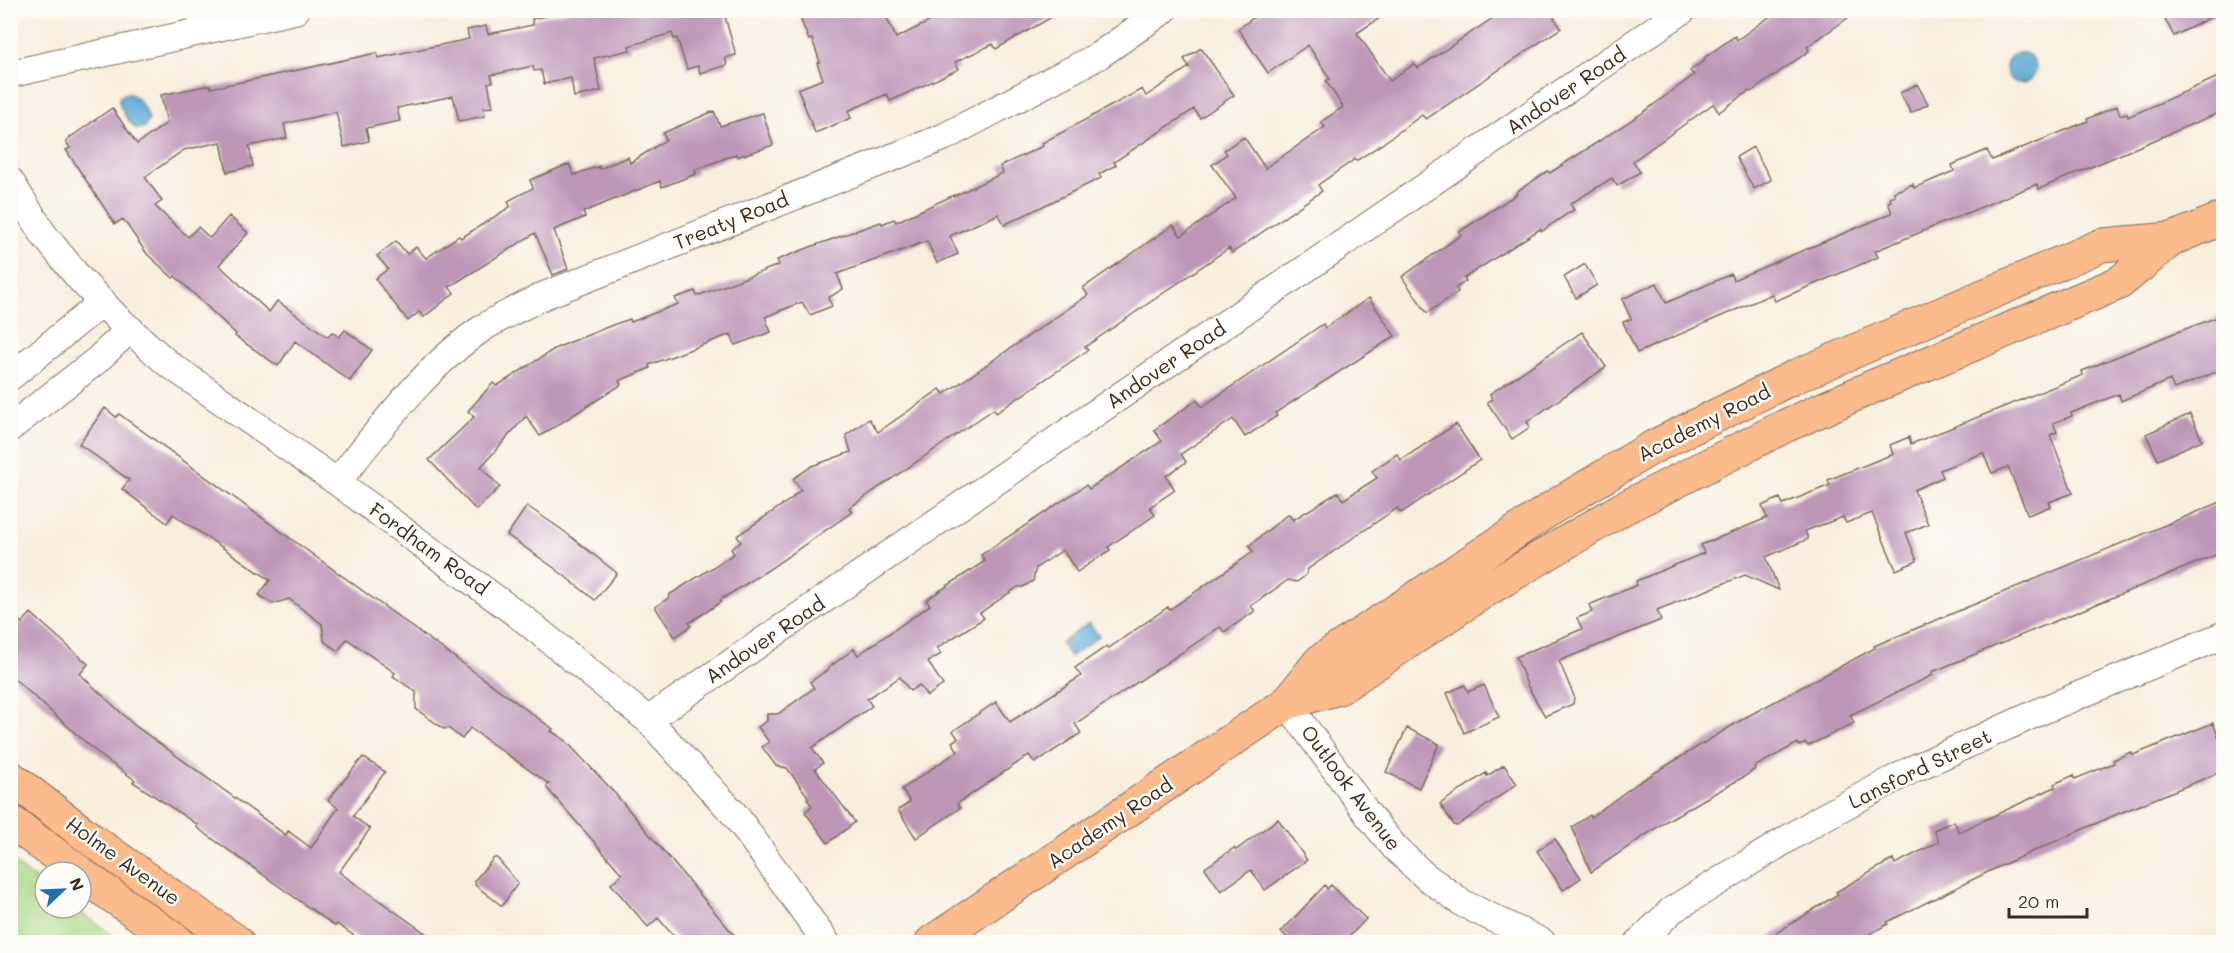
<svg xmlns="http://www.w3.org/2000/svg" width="2234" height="953" viewBox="0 0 2234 953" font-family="Mali,sans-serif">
<rect width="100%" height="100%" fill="#fdfcf7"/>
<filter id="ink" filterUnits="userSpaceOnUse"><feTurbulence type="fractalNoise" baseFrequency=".0167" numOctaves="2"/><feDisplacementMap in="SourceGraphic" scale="12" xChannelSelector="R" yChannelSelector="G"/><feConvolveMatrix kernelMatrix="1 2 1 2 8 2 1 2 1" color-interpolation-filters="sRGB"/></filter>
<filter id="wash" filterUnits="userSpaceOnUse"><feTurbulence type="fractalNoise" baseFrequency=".008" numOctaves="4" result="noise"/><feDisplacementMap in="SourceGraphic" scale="24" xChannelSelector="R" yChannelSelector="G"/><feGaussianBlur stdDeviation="1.35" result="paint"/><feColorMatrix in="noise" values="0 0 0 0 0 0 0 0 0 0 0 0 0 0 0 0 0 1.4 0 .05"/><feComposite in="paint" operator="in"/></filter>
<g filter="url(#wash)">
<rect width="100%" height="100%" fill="#f8eede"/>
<!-- green -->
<path fill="#a8d683" stroke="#728050" stroke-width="1.5" d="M11,861L45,887V908H74L122,942H11Z"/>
<!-- water -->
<path fill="#60abd8" stroke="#4e6a7b" stroke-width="1.5" d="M2006 68a15 15 0 1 1 30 0a15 15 0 1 1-30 0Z
M126,93C137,94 145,109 149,119L145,127L137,129C129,123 119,109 119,98Z
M1089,623L1099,636L1070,657L1061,643Z"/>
<g id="blocks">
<!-- building -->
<path fill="#be96b8" d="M575,10H723L736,55L725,58L727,65L700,73L698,66L687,69L677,38L674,39L672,33L629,46L630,50L594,58L601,91L574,97L571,78L544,84L541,70L534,71L533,66L491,75L493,82L488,83L493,107L484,108L485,116L459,121L453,96L397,108L400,121L366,128L369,141L344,147L336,112L284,124L287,138L249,146L253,166L227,172L221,142L184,150L145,177L162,201L155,206L188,237L198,227L210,238L229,216L248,233L219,265L269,312L277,301L328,337L332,332L339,337L345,330L372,350L350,381L295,341L278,366L235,336L236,334L175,276L173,278L147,254L123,219L115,224L66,150L70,148L66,142L68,139L112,108L137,144L167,123L161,95L210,85L211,88L256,79L377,53L378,58L469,39L467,30L486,26L488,34L533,25L532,19Z
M797,10H883L896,38L953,10H1064L996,49L993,44L955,62L959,69L890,101L887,94L848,111L851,118L815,133L798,89L823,79L817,63L820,62L812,39L809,40Z
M1264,10H1392L1357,33L1390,81L1414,64L1418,68L1505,10H1549L1561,28L1426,119L1422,115L1382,144L1356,161L1355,159L1318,185L1322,191L1232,253L1229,248L1085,347L1088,350L996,413L994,409L849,508L852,512L768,570L720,600L721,602L689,623L691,626L675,637L655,607L670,597L669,595L734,554L731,549L741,542L737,536L794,497L793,496L801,490L793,479L812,466L851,452L846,435L869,419L878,432L940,389L944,394L1088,295L1083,288L1173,225L1181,236L1236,198L1212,165L1227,154L1224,150L1244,137L1265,168L1325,127L1321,122L1343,107L1326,81L1330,79L1308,45L1268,73L1238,29Z
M1779,10H1859L1807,47L1809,51L1751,92L1749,91L1719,112L1713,104L1633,161L1640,172L1617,186L1612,178L1570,204L1574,210L1570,212L1542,231L1540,229L1464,278L1466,281L1456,288L1458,292L1427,313L1402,277L1461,235L1459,232L1517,194L1516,192L1548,171L1550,173L1641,114L1694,75L1690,71L1705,60L1704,58L1735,36L1737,40Z
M2160,10H2223V11L2174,36Z
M1201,48L1234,95L1200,118L1194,109L1114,162L1116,165L1099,174L1101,178L1004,225L999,214L950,236L958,254L937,263L927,241L837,274L843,289L828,298L832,306L810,315L802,302L765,317L771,332L735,345L731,334L649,365L650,368L619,381L621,385L540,436L526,416L481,467L500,487L476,510L429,460L474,417L468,411L493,383L497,386L556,348L615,324L630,319L631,322L678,304L675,298L695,291L697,296L779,265L777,260L813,246L881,222L882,224L894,219L896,222L954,195V196L1003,173L1000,166L1043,146L1042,143L1142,89L1146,96L1189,67L1184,59Z
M2218,77L2223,90V111L2039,189L2037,184L1875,251L1878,257L1775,301L1772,294L1637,353L1623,322L1631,319L1622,299L1657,283L1666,303L1731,274L1733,280L1892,213L1888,202L1891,201L1890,198L1895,196L1894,192L1913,184L1914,188L1954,171L1952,165L1987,150L1992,160L2088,121L2087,119L2117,106L2120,115L2127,113L2128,117Z
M1917,84L1928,104L1911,113L1900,93Z
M714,111L720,126L763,113L773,145L737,157L736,154L695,170L696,174L662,187L660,181L583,212L585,217L554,230L568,269L553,275L535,233L449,287L454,293L424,317L419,312L408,321L375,279L388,269L377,256L396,241L407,254L416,247L426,258L459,236L461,238L510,207L508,201L533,188L530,180L569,164L574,175L599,166V169L628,157L630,163L666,140L663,133Z
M1753,147L1771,180L1754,189L1736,157Z
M1585,264L1597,285L1576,298L1564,277Z
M1369,298L1395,336L1275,413L1277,416L1245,437L1233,419L1181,454L1186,462L1166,476L1175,490L1150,507L1155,515L1108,547L1110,550L1077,572L1063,550L1036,568L1033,581L1023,587H1018L980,613L984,618L937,648L941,654L928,662L943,685L927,696L919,685L910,691L900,677L867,699L872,706L812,748L823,763L815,769L855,822L828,843L805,812L812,806L807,799L809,798L787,768L776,766L762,747L769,742L758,727L767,721V714H778L814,688L810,682L829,669L828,668L854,649L858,655L930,605L926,600L985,561L981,555L1086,485L1089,489L1162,441L1154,430L1197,400L1202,407L1323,324L1325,328Z
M2223,315V369L2174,389L2170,380L2121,401L2119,394L2071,413L2072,416L2053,423L2057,432L2050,435L2073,493L2049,502L2051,506L2028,515L2008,467L1992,473L1983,453L1940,470L1943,477L1914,490L1928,524L1906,533L1917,561L1896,570L1872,513L1846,523L1843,517L1805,531L1808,539L1766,557L1779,590L1745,575L1657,610L1661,620L1559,661L1574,696L1573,704L1545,716L1528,687L1516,657L1582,629L1577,618L1592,612L1589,605L1637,585L1636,581L1641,579L1704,553L1701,545L1767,518L1762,506L1780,498L1783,504L1830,485L1828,480L1893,454L1890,445L1909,437L1911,444L2083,375L2082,371L2172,334Z
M1582,332L1606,367L1527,422L1530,427L1512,439L1487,402L1492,399L1490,394Z
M105,408L116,417L119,414L553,729L551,731L565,740L612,790L740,942H679L658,918L648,927L611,884L622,874L546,787L549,784L470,728L462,739L448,728L444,729L416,709V692L393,676L395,673L347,639L338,651L324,641L322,624L289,599L273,604L259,595L270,580L173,514L167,523L122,489L129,480L79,444Z
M2190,414L2202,440L2158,460L2146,434Z
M1456,424L1480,460L1401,513L1397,508L1308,569L1306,575L1297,582L1288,580L1251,606L1255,611L1224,632L1220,627L1075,724L1081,733L1035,763L1029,755L957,804L960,808L916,838L898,810L910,802L902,789L958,751L952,742L958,738L953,731L996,702L1010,722L1081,676L1075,668L1107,646L1109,648L1168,607L1169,610L1253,552L1249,546L1288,514L1293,520L1338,492L1343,500L1377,478L1372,471L1397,454L1401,460Z
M2223,501V552L1932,672L1933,675L1850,715L1854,723L1808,746L1806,743L1799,746L1798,743L1754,767L1755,769L1745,776L1668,820L1591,872L1572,827L1590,815L1591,817L1638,783L1748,716L1875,648L1874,646Z
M527,506L561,529L617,573L595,600L553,567L507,535Z
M10,612L22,623L31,613L88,664L80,674L134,725L286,835L288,831L311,848L338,808L328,800L363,757L385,772L353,816L370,829L339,872L438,942H363L337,924L335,926L196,827L198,825L133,782L135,780L101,756L10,675Z
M1465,685L1468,692L1484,685L1499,717L1464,733L1447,693Z
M2213,723L2223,748V771L2115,815L2000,866L1887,922L1888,924L1855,942H1762L1838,894L1836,892L1893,859L1895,864L1939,842L1934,830L1954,821L1959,832L2055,787L2054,784L2074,775L2075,779L2114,763L2113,760L2131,752L2133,755Z
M1407,728L1439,744L1419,788L1386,772Z
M1504,765L1517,784L1457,826L1454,825L1440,804L1486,773L1487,776Z
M1278,819L1307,860L1265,890L1251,870L1221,891L1205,868L1234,848L1236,850Z
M1555,839L1581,878L1563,890L1537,851Z
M494,858H497L518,883L502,906L475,885L476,883L474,881Z
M1325,885L1327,889L1331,885L1366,919L1344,942H1292L1281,932Z"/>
</g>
</g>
<g filter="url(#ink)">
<use href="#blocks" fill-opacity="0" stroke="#7d6f61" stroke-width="1.5"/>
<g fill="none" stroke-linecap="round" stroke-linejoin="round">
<!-- minor casing -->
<g stroke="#7d6f61" stroke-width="29">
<path id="minor" d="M10,74L296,10
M10,181L44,235L79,278L117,318L166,362L337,482L525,620L648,720L736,816L826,942
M10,377L103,302
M10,428L96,361L130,329
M337,482C380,429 427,364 486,326C504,315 524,306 543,296L944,137L1098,56L1164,10
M1287,703L1369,816L1395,848L1425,876L1464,904L1542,942
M648,720L1683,10
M1639,942L1672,910L1820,819L1913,769L2041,711L2224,635"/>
</g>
<!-- major casing -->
<g stroke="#7d6f61" stroke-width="35">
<path id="major" d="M1287,703L1320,661L1558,504L1653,447L1792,378L2102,245L2172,239L2224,218
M10,777L92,840L237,942
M10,821L79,872
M81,874L178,942
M932,942L1287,703L1339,688L1483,592L1622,509L1785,426L1872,387L2119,283L2172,239"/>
</g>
<!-- minor -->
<use href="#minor" stroke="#fff" stroke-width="27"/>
<!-- major -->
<use href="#major" stroke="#fbbb8c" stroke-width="33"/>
</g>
</g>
<g text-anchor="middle" stroke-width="5" stroke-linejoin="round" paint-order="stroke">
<!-- street labels -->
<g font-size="20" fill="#3b2a1e" stroke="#fdfcf7">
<text transform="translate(1566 91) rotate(-34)" y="7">Andover Road</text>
<text transform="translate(731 221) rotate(-22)" y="7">Treaty Road</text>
<text transform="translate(1166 365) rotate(-34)" y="7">Andover Road</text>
<text transform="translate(1704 423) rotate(-27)" y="7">Academy Road</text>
<text transform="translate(429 549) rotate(36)" y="7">Fordham Road</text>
<text transform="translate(765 640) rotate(-34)" y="7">Andover Road</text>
<text transform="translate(1920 769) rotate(-26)" y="7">Lansford Street</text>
<text transform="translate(1351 788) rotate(53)" y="7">Outlook Avenue</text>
<text transform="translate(1110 823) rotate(-34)" y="7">Academy Road</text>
<text transform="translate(123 861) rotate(36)" y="7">Holme Avenue</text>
</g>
</g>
<!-- margin -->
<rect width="2234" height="953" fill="none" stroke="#fdfcf7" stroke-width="36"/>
<!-- north arrow -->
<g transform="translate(63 890) rotate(67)"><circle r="28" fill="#fdfcf7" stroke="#afa8a0" stroke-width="1.5"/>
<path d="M0-4.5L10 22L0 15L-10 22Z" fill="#1f6fb2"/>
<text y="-9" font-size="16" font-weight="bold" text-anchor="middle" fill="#3b2a1e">N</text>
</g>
<!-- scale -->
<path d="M2009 908v9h78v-9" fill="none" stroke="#3b2a1e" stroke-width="3"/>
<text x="2018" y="908" font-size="18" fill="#3b2a1e" stroke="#fdfcf7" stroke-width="4.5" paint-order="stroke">20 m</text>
</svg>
